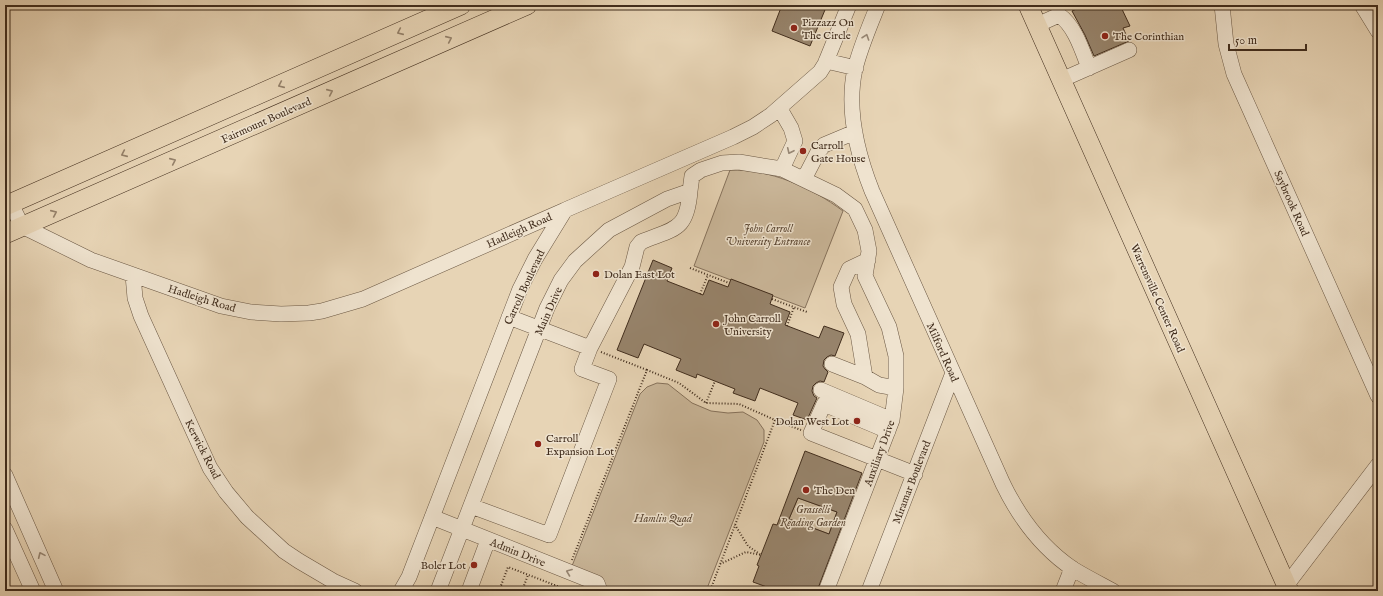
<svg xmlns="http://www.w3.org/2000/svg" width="1383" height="596" viewBox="0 0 1383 596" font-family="'IM FELL English',serif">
<rect width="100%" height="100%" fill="#e7d4b5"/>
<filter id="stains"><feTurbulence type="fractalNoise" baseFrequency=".005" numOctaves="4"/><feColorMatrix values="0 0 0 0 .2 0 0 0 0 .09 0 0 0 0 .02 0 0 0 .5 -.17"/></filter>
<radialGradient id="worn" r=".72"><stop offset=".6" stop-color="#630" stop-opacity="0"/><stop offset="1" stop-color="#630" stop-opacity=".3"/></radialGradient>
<!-- green -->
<path fill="#cbb89b" stroke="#86725c" d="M730,170C770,169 811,187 843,211L805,308L694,266Z
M657,383L668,384L692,403L711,411L728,413L743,412L757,420L764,430V442L706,591H608L601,579L572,566L640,394L647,387Z
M798,498L837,512L829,534L789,519Z"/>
<!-- building -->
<path fill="#97846c" stroke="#412d1d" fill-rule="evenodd" d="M782,5H827L810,46L772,31Z
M1085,5H1120L1130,26L1123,28L1129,41L1094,56L1085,35L1072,11Z
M653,260L672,268L667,281L703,295L709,280L728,287L731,279L773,295L770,304L790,312L785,325L819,338L824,326L844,333L835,356L831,355L827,357L824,360L823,366L825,369L828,372L824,382L820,381L816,383L813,386L812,391L814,396L817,398L807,420L793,415L798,403L760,388L755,401L733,393L735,389L697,374L696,378L676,370L681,359L644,344L638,358L617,350Z
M805,451L862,473L817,591H778L753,582L759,566L757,565L773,524L777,525ZM798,498L837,512L829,534L789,519Z"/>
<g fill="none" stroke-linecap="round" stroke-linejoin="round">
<!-- minor casing -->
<g stroke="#6a5743" stroke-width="16">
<path id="minor" d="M878,5C870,25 860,48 855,69C846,110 857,153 872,191L1003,484C1019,517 1042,548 1073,569C1086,577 1100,584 1113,591
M1222,5L1226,44L1234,74L1378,396
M1362,5L1378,31
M1037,25L1059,15C1075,26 1082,50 1089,68
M826,61L856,68
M1061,80L1129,50
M780,109L791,128L795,141L782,169
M804,179L818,152L824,145L855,132
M11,204L19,220L28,229L91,260L221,306L251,312L281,314L309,313L322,311L363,299L565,210
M868,260L849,269L841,287L844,304L858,334L865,377L879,385L896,388
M133,275L135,298L141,316L210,468L226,492L247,517L284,551L299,561L333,581L355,591
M590,348L632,267L637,247L641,242C675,228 687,231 690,191
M832,364L865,377
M821,390L892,420
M888,431L824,404L811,433L915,474
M5,475L56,591
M471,506L549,535L609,379L582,369L590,348L509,317
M432,517L597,583L600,591
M5,529L33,591
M401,591L409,577L520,289L535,259L565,210L733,137L753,127L771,115L820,72L825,64L849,5
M438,591L547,308L561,280L575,261L609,230L667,199L690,191L692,176L701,170L722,163L739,162L782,169L836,195L855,209L865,230L869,251L865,276L889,327L896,356V388L892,420L826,591
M469,591L488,540
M869,591L953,373
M1063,591L1072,568
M1282,591L1378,465"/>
</g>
<!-- major casing -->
<g stroke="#412d1d" stroke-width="20">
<path id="major" d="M1028,5L1289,591
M5,206L461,5
M5,234L527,5"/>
</g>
<!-- path -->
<path stroke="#412d1d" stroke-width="2" stroke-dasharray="1 2" stroke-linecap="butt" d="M690,268L729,283
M700,294L708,275
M772,299L807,312
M787,326L794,307
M601,352L647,370
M706,403L715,381
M775,420L801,430
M572,560L647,370L679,383L706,403L739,404L775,420L710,591
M720,564L746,552L761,555L748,546L735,525
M501,586L513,591
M499,591L508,567L570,591
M522,591L528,575
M553,591L555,585"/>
<!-- minor -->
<use href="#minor" stroke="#efe3cf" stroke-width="15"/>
<!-- major -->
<use href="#major" stroke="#e7d4b5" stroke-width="19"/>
</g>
<!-- one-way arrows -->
<defs><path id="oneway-chevron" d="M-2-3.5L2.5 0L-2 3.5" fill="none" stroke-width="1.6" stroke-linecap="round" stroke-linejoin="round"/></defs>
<g stroke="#948069">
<use href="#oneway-chevron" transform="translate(400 32) rotate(156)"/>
<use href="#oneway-chevron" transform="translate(449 39) rotate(-24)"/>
<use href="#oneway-chevron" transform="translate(281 85) rotate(156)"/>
<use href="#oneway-chevron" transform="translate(330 92) rotate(-24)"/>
<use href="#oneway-chevron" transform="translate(124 154) rotate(156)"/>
<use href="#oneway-chevron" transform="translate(173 161) rotate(-24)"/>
<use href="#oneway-chevron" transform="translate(54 213) rotate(-24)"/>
</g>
<g stroke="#988876">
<use href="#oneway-chevron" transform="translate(866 37) rotate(-71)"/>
<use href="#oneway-chevron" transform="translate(790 151) rotate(115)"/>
<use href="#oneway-chevron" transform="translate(41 555) rotate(-114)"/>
<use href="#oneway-chevron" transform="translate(569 572) rotate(-159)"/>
</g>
<!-- markers -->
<g fill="#8f2418" stroke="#efe3cf" stroke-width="1.5">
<circle cx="794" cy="28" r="4"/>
<circle cx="1105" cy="36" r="4"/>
<circle cx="803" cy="151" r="4"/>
<circle cx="596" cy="274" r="4"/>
<circle cx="716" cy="324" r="4"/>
<circle cx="857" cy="421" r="4"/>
<circle cx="538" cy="444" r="4"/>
<circle cx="806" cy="490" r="4"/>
<circle cx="474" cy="565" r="4"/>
</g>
<g text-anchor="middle" stroke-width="3" stroke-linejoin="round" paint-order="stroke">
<!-- poi labels -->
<g font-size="11" fill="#412d1d" stroke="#efe3cf" text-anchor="start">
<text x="802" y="26">Pizzazz On<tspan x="802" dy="13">The Circle</tspan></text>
<text x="1113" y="40">The Corinthian</text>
<text x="811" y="149">Carroll<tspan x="811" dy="13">Gate House</tspan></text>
<text x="604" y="278">Dolan East Lot</text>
<text x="724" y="322">John Carroll<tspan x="724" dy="13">University</tspan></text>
<text x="849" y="425" text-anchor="end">Dolan West Lot</text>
<text x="546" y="442">Carroll<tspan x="546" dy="13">Expansion Lot</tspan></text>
<text x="814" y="494">The Den</text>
<text x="466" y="569" text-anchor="end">Boler Lot</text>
</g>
<!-- street labels -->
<g font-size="11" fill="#412d1d" stroke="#efe3cf">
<text transform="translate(266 120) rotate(-24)" y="4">Fairmount Boulevard</text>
<text transform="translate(1292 203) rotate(66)" y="4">Saybrook Road</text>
<text transform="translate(519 230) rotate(-24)" y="4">Hadleigh Road</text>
<text transform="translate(524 287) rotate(-65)" y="4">Carroll Boulevard</text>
<text transform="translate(202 298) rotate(17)" y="4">Hadleigh Road</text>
<text transform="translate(1158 298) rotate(66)" y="4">Warrensville Center Road</text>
<text transform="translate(548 311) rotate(-66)" y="4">Main Drive</text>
<text transform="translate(943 352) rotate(66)" y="4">Milford Road</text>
<text transform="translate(203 449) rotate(63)" y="4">Kerwick Road</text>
<text transform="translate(879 453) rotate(-70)" y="4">Auxiliary Drive</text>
<text transform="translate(911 482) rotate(-69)" y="4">Miramar Boulevard</text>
<text transform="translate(518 552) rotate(22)" y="4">Admin Drive</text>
</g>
<!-- park labels -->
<g font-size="11" font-style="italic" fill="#5d4936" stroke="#efe3cf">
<text x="768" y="232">John Carroll<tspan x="768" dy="13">University Entrance</tspan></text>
<text x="813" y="513">Grasselli<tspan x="813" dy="13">Reading Garden</tspan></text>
<text x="663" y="522">Hamlin Quad</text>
</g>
</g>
<!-- margin -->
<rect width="1383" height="596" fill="none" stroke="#e7d4b5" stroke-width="20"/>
<rect x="6" y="6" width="1371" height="584" fill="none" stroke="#412d1d" stroke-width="2"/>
<rect x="10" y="10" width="1363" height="576" fill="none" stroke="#412d1d"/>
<!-- scale -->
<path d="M1229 44v6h77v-6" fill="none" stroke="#412d1d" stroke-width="2"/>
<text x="1235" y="44" font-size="12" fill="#412d1d" stroke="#efe3cf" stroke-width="3" paint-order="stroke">50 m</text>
<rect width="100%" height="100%" filter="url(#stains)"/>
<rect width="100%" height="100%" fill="url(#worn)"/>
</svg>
